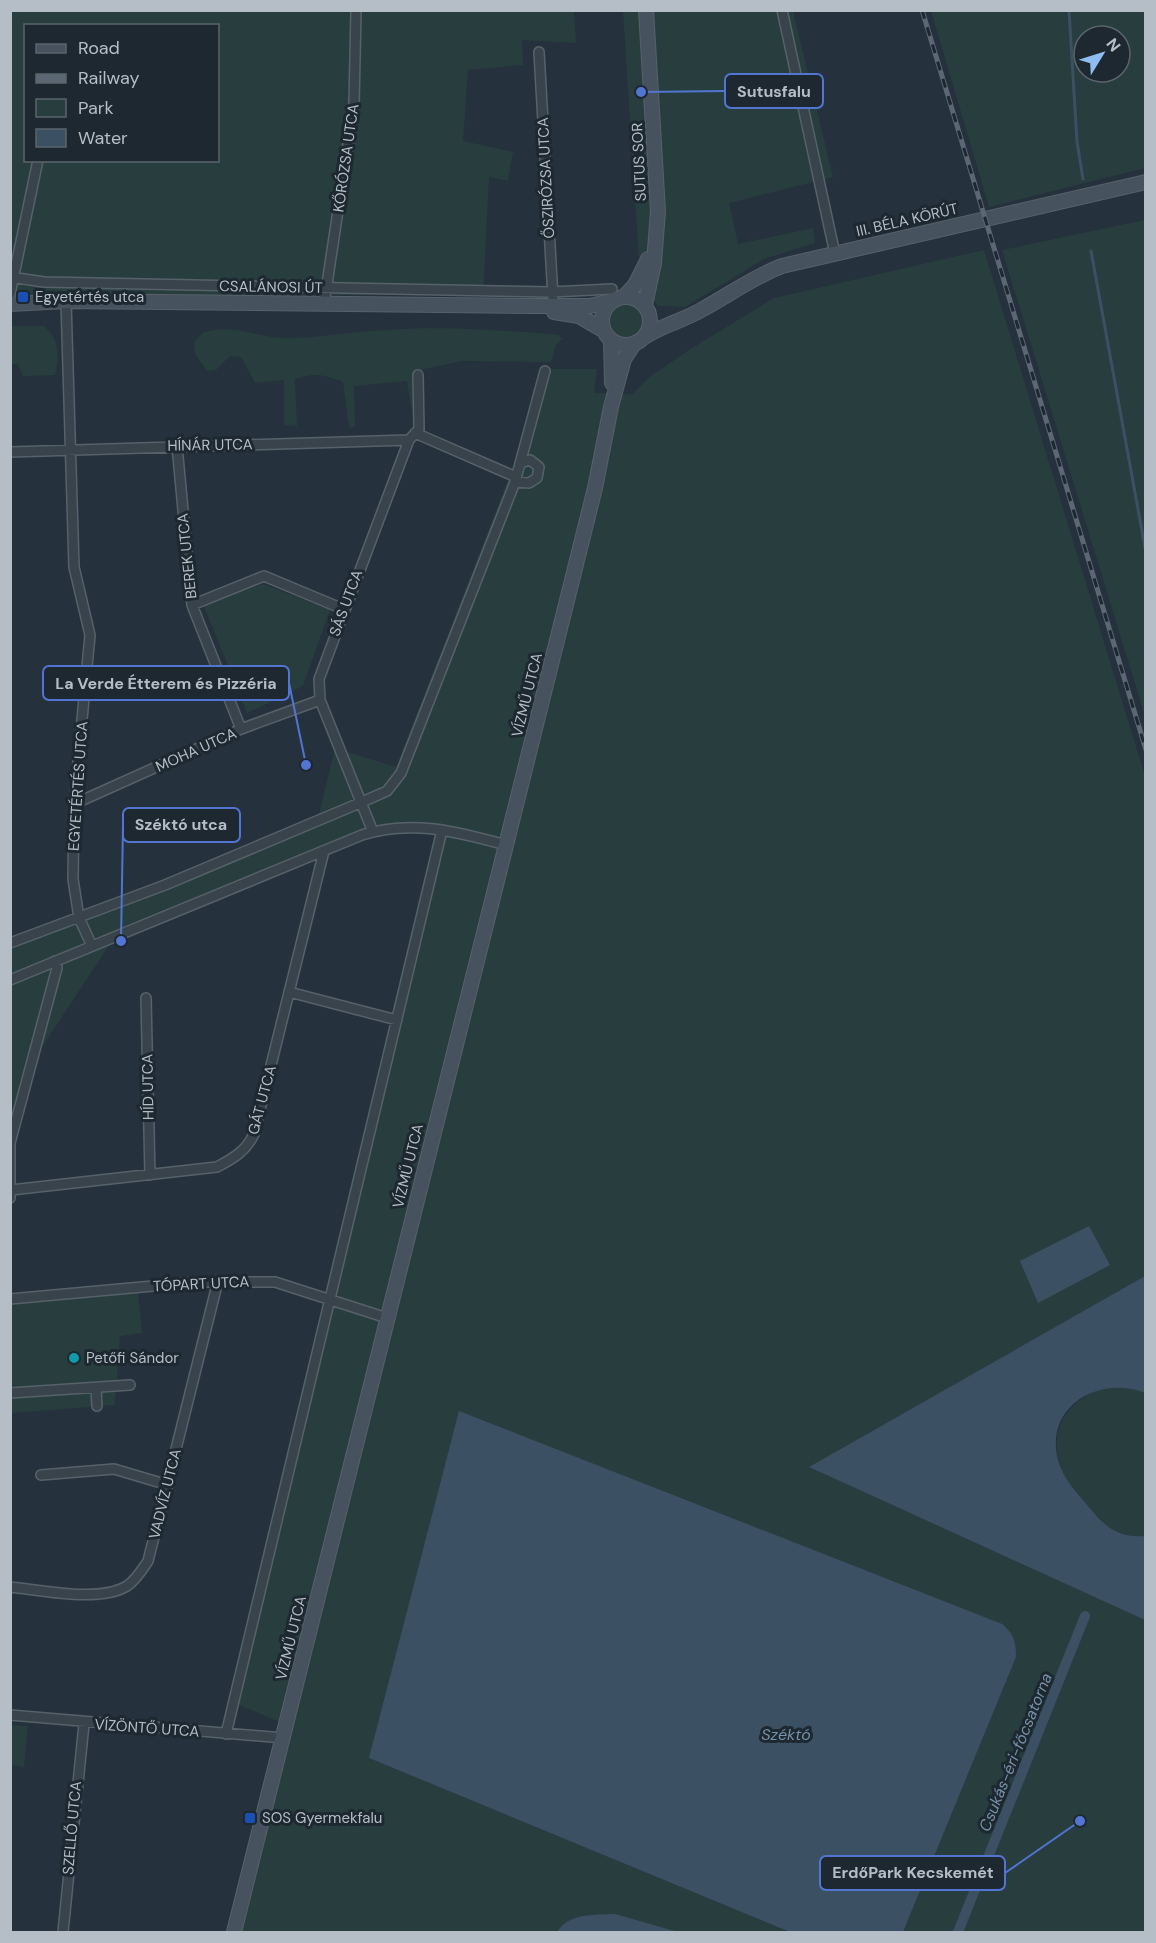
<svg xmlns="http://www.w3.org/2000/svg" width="1156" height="1943" viewBox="0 0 1156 1943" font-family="'DM Sans',sans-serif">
<rect width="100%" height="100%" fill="#25313c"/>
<!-- green -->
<path fill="#283e3e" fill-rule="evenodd" d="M10,11H574L576,43L522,40L523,65L468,70L463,141L513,152L508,181L489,177L483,295H40L11,291ZM26,26H218V160H26Z
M623,11H793L833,177L729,203L738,244L813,228L815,243L764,259L685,307L658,306L650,295L654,256L639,260Z
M931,11H1145V168L989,207ZM1084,36H1120V72H1084Z
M1145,220H1146L1145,716L1002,250Z
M984,250L1145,776V1276L809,1467L1145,1620V1932H903L1016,1657L369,1758L790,1932H239L292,1727L230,1701L324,1347L446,834L404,830L377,834L112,941L40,1050L11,1127V939L318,818L335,748L396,767L522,444L539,369H597L594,393L633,394L651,376L689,350L774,298Z
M608 321a19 19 0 1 1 38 0a19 19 0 1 1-38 0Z
M10,326H44C59,339 60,356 55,375L23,376L18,364H11Z
M221,329C244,329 265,338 288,338C320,338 353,331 385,330C442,326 502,330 559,335L562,339L556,345L551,362L462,361L415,371L416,407H411L407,381L354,386L355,427L349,428L343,382C325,375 314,372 295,379L297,426L284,425V380L255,383L241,357L230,356L216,370L207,371L195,354L194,342L204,332Z
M263,584L330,610L303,686L247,713L204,606Z
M138,1292L142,1333L120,1336L115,1405L11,1413V1305Z
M1113,1386H1126L1145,1393V1536C1116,1538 1102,1523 1084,1502C1074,1489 1061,1475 1058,1458C1050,1420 1078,1392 1113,1386Z
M10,1725L28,1726L24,1767L11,1765Z"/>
<!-- water -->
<path fill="#3c5064" d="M1089,1226L1110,1265L1038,1303L1020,1261Z
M1145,1276V1393C1100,1375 1044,1406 1058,1460C1063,1478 1076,1492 1088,1506C1104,1526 1118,1538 1145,1536V1620L809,1467Z
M459,1411L1002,1624C1014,1634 1016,1642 1016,1657L903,1932H790L369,1758Z
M615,1914L678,1932H557C569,1913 594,1915 615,1914Z"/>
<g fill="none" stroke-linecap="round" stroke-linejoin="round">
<!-- stream -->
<path stroke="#3c5064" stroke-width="3" d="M1069,10L1077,142L1083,179
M1091,251L1146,553"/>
<!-- canal -->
<path stroke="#3c5064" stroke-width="10" d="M958,1932L1085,1616"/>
<!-- street casing -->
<g stroke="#57616a" stroke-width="12">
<path id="street" d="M782,10L835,254
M539,52L553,298
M10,277L44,282L552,292L612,289
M10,294L38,160
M66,301L74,567L90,635L74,804L73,879L79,918L92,946
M324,304L354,104L356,10
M415,433L516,477
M177,446L192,605L241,729
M10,452L409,440
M515,482L529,483L537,478L539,467L530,460L520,463
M192,605L264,576L343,609
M74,804L241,729L320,700
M373,832L320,700L319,679L409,440L419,429L418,375
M10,943L165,885L362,802L387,791L401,773L515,482L545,371
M10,980L362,835C411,819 458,832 506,845
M289,992L397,1020
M146,998L150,1175
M10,1143L57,968L55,961
M10,1143V1198
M11,1190L217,1167C234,1158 246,1151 254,1134L324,851
M10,1299L197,1282H275L387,1318
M96,1388L97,1406
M10,1393L130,1385
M41,1475L114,1469L168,1485
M10,1587C42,1590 99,1603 127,1586C136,1580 142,1570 148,1561L218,1281
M10,1715L284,1738
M226,1734L442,830
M63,1932L84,1724"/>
</g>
<!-- secondary casing -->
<g stroke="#57616a" stroke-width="16">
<path id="secondary" d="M625,296L635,285L648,259
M602 321a24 24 0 1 1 48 0a24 24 0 1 1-48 0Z
M10,304L66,301L531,306H590L611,301
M645,305L654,263L658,211L646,10
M554,312L579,316L603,330
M643,338C662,325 683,321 703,309C729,295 753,277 782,266L1146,182
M611,340L612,383
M234,1932L506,845L595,488L611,407L624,359L634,344"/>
</g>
<!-- street -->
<use href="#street" stroke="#39434c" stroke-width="9"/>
<!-- secondary -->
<use href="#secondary" stroke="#47525f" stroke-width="14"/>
<!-- rail casing -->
<g stroke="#5b6773" stroke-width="5">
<path id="rail" d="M922,10L1146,750"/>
</g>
<!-- rail -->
<use href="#rail" stroke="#1e2831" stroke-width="3" stroke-dasharray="9" stroke-linecap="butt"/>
</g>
<!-- markers -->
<g fill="#1a4fb4" stroke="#1e2831" stroke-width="2">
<rect x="17" y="291" width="12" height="12" rx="3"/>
<rect x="244" y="1812" width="12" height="12" rx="3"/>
</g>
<circle fill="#0f9aa8" stroke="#1e2831" stroke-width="2" cx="74" cy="1358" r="6"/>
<g text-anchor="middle" stroke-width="6" stroke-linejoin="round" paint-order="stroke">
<!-- street labels -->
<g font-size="15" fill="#b5bec7" stroke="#1e2831">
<text transform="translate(346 158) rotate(-82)" y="5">KŐRÓZSA UTCA</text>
<text transform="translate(639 162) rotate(-93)" y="5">SUTUS SOR</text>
<text transform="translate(546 178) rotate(-93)" y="5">ŐSZIRÓZSA UTCA</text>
<text transform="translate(907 220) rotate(-13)" y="5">III. BÉLA KÖRÚT</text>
<text transform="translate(271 287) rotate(1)" y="5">CSALÁNOSI ÚT</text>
<text transform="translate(210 445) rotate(-1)" y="5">HÍNÁR UTCA</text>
<text transform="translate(187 556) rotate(-96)" y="5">BEREK UTCA</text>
<text transform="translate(346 603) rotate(-70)" y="5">SÁS UTCA</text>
<text transform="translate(527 695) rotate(-76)" y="5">VÍZMŰ UTCA</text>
<text transform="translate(196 750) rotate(-24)" y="5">MOHA UTCA</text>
<text transform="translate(78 786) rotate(-86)" y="5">EGYETÉRTÉS UTCA</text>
<text transform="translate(148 1087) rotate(-91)" y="5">HÍD UTCA</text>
<text transform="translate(262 1100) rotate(-75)" y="5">GÁT UTCA</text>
<text transform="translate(408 1166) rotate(-76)" y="5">VÍZMŰ UTCA</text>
<text transform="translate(201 1284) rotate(-3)" y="5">TÓPART UTCA</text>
<text transform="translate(165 1494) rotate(-76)" y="5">VADVÍZ UTCA</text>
<text transform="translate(291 1638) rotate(-76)" y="5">VÍZMŰ UTCA</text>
<text transform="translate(147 1728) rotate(4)" y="5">VÍZÖNTŐ UTCA</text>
<text transform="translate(72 1828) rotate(-85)" y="5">SZELLŐ UTCA</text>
</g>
<!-- poi labels -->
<g font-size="15" fill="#b5bec7" stroke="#1e2831" text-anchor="start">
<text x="35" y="302">Egyetértés utca</text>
<text x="86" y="1363">Petőfi Sándor</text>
<text x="262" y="1823">SOS Gyermekfalu</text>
</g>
<!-- water labels -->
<g font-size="16" font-style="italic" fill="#7791a9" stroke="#1e2831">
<text x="786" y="1740">Széktó</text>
<text transform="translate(1015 1752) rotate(-68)" y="6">Csukás-éri-főcsatorna</text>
</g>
</g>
<!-- callouts -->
<path fill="none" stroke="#5275d2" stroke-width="2" d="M641 92L725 91M306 765L289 683M121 941L123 825M1080 1821L1005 1873"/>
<g fill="#5275d2" stroke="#1e2831" stroke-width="2">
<circle cx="641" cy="92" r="6"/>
<circle cx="306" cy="765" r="6"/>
<circle cx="121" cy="941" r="6"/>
<circle cx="1080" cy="1821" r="6"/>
</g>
<g fill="#1e2831" stroke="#5275d2" stroke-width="2">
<rect x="725" y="74" width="98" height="34" rx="6"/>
<rect x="43" y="666" width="246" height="34" rx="6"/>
<rect x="123" y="808" width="117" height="34" rx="6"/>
<rect x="820" y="1856" width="185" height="34" rx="6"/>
</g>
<g font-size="16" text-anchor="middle" font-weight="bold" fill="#b5bec7">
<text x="774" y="97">Sutusfalu</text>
<text x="166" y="689">La Verde Étterem és Pizzéria</text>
<text x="181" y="830">Széktó utca</text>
<text x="913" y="1878">ErdőPark Kecskemét</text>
</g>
<!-- border -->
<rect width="1156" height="1943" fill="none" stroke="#b5bec7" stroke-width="24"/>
<!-- legend -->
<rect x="24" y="24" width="195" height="138" fill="#1e2831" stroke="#5a646d" stroke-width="1.5"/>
<rect x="36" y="44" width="30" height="9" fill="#47525f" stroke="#5a646d" stroke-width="1.5"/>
<text x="78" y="54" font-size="18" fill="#b5bec7">Road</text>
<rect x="36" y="74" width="30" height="9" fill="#5b6773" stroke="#5a646d" stroke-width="1.5"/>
<text x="78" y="84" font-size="18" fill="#b5bec7">Railway</text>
<rect x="36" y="99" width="30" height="18" fill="#283e3e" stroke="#5a646d" stroke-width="1.5"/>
<text x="78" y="114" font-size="18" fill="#b5bec7">Park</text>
<rect x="36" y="129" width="30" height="18" fill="#3c5064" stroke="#5a646d" stroke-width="1.5"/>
<text x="78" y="144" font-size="18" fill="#b5bec7">Water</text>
<!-- north arrow -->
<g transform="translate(1102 54) rotate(52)"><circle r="28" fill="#1e2831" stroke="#5a646d" stroke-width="1.5"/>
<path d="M0-4.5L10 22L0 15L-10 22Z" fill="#90bdf1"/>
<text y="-9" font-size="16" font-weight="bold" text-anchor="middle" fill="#b5bec7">N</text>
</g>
</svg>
